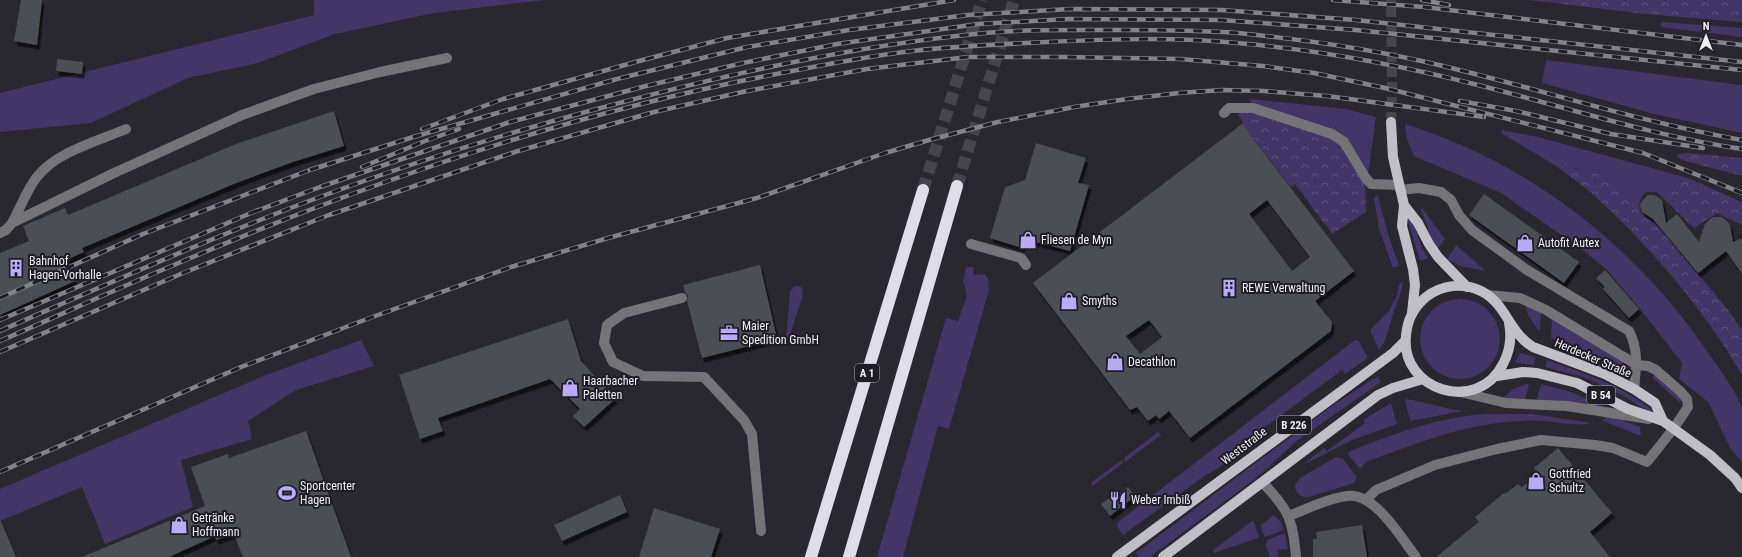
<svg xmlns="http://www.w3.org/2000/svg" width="1742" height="557" viewBox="0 0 1742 557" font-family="'Roboto Condensed',sans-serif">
<defs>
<pattern id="forest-crowns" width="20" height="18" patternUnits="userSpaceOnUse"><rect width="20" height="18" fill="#413666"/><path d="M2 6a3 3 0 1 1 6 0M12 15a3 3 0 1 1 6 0" fill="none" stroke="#5d537c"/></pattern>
<filter id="shadow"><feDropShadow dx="2.5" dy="4.5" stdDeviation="0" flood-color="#0009"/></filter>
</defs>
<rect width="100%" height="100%" fill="#29272f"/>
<!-- green -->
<path fill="#413666" d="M314,0H545L434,13L335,34L258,63L188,78L91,123L0,132V93L314,15Z
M1661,22L1742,28V37L1661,27Z
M1546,60L1742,85V133L1654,114L1542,83Z
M1251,99L1346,109L1376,117L1368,175L1298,119L1250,102Z
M1405,124C1530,163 1636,246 1709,354C1716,363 1740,398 1742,408C1742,424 1742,446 1742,462L1730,448L1708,402L1679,379L1682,363L1641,310L1606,269L1584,251L1501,193L1414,156L1407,139Z
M1502,130L1538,137L1688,178L1657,192H1646L1641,197L1639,205L1597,171L1556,166L1501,133Z
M1378,196L1388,234L1399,266L1393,268L1379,229L1374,197Z
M1422,208L1445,239L1438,248L1437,249L1431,237L1421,210Z
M1409,212L1422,248L1428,258L1420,261L1406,215Z
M1456,245L1486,271L1460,266L1447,259Z
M966,267H974L973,275L984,274L988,278L989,290L949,429L938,426L903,557H877L946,318L958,321L967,295L963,281Z
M1403,282C1401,296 1394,308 1391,321C1387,333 1387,340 1379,350L1370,330L1389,311L1397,295L1399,285Z
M795,286L802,287L803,295L785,350L790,291Z
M1420 339a40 40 0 1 1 80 0a40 40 0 1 1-80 0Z
M1528,306L1541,311L1540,330H1538L1528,315L1526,307Z
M1552,318L1623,362L1621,365H1618L1551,338Z
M361,340L374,366L296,390L248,421L252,439L181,460L193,507L105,544L82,487L0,521V489L266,375Z
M1355,340L1359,341L1368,358L1345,374L1342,370L1226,456L1229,460L1226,463L1200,479L1123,535L1117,526L1118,522Z
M1520,353L1535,357L1534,365L1516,363L1515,362Z
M1547,360C1584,373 1625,387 1656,413L1653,415L1625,397L1601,385L1583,377L1545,367Z
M1654,374L1683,400L1682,401L1679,402L1653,378Z
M1378,376L1381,382L1298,440L1255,479L1150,557H1139L1136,553L1333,405Z
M1526,384H1529L1525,399H1506L1504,397L1513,389Z
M1541,384L1571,392L1599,404L1600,407L1537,399Z
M1405,399C1425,401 1443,409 1463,411L1410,421Z
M1391,403L1397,424L1352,440L1307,463L1306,462L1324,448L1327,451L1365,423L1363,420Z
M1486,414H1532L1591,423C1575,427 1560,422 1543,421C1531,420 1519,421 1506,422C1457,427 1412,445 1366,462L1360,469L1348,454V452C1393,434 1438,417 1486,414Z
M1606,416L1619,419L1640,427L1641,436L1603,421Z
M1158,432L1161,435L1125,462L1124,458Z
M1336,457L1343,459L1357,477L1354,483L1309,497C1300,498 1295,493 1295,485L1300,478Z
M1122,460L1123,463L1091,487L1092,482Z
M1274,515L1280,521L1284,530L1265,537L1263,534L1261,525Z
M1252,521L1254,522L1259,536L1258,538L1214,553L1213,550Z
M1285,533L1288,549L1277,550L1278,557H1270L1266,545L1267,540Z"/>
<!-- forest -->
<path fill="url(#forest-crowns)" d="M1530,0H1742V22L1645,14Z
M1242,111L1268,116L1330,138L1341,144L1365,183L1366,212L1332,234L1295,184L1291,187L1242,124L1243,122L1238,115Z
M1688,153L1742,158V176L1685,161L1677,157L1679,154Z
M1556,166L1597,171L1639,205L1641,213L1660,228L1729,311L1742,331V375C1704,310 1654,251 1599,200C1586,187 1570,177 1556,166Z
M1688,178L1742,202V225L1717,213L1694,228L1657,192Z"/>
<!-- building -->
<path fill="#4e4d55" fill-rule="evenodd" filter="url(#shadow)" d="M21,0H42L37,45L14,41Z
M57,59L83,62L82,74L56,71Z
M334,111L344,146L293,162L236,183L82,248L84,252L64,261L75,281L0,315V253L29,241L23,226L65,208L68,215L236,144Z
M1242,124L1354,271L1315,301L1332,322L1331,331L1190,438L1169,411L1159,419L1156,415L1148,421L1137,407L1130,410L1033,283ZM1267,200L1310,257L1292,271L1249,214ZM1149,320L1162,337L1140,354L1126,336Z
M1036,143L1086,158L1078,183L1089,185L1070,251L1025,239L1022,248L990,238L1005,187L1025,180Z
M1484,194L1579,262L1564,283L1469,215Z
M1648,195H1654L1662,200L1666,223L1677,214L1699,242L1705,224L1709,220L1713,217H1721L1727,221L1730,225L1733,242L1742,238V274L1726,251L1698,273L1653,219L1642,212L1640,206L1641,202Z
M760,265L777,339L702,358L687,301L688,296L685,292L683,285Z
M1605,270L1639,309L1629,318L1603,289L1605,287L1596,278Z
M568,319L581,361L615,399L584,427L573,416L580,409L550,379L438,418L443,431L420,439L399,375Z
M306,431L351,557H243L234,534L216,540L215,536L169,557H82L205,506L191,467L228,454L229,458Z
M1558,448L1612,513L1590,532L1610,557H1436L1479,522L1475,517L1504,493L1505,494L1518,484L1522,487L1539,474L1534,468Z
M1128,487L1135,496L1110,516L1101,504L1118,492L1119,494Z
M620,495L627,512L562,541L554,525Z
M654,508L720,529L711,557H639Z
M0,519L11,545L16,557H0Z
M1362,525L1367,557H1313V539H1317L1316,532Z"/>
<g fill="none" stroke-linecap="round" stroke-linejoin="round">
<!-- major-tunnel -->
<path stroke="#47454c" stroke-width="10" stroke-dasharray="10 5" stroke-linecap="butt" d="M1391,122L1392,91L1391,0"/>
<!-- highway-tunnel -->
<path stroke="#47454c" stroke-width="12" stroke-dasharray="12 6" stroke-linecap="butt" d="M957,186L1014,0
M923,190L982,0"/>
<!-- minor -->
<path stroke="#747478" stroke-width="10" d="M1224,113L1229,108H1253L1332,134L1344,142L1365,177L1371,184L1399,185
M1400,190L1419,188L1441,192L1451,200L1459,215L1472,230L1527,270L1629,331C1639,350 1636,368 1634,389
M12,223C20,209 27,189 37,177C56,152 98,141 126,129
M0,233L6,230L12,223L114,173L242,115L314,89L380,72L447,58
M971,244L1021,258L1026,265
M682,298L624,313L607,325L604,343L613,362L643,376L704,377L744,420L752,434L761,531
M1460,392L1506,403L1567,406L1649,419
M1263,483C1289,510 1293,520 1296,557
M1366,500L1376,490L1435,465L1497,449L1541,440L1595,445L1613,448L1647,462L1674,428L1688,407L1687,399L1680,391L1656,370L1648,366L1637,365L1546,310L1520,298L1488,295
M1289,516C1306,509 1329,498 1347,496C1375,492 1401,538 1416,557"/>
<!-- major -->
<path stroke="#c0bfc8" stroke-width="10" d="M1391,122L1393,157L1404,205L1402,226L1413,269L1415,285L1412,313
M1404,205L1418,223L1429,244L1438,257L1467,287
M1509,323C1512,338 1510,351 1503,364C1477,415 1400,390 1406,336C1407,321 1414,307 1426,297C1441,285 1463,282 1481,291C1506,303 1509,333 1533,347L1605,374L1634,389L1655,403L1663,421
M1497,376L1523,372L1537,373L1577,383L1628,409L1663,421L1710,455L1735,478L1742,488
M1117,557L1393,353L1405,341
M1163,557L1378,395L1393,388L1423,379"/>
<!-- highway -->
<path stroke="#dfdde7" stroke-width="12" d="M811,557L923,190
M849,557L957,186"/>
<!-- rail casing -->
<g stroke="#838288" stroke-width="4.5">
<path id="rail" d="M1333,0L1424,7L1742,45
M1422,0L1449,5
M1460,101L1516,111L1611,134L1703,148
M422,129L503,99L639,61L727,38L954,0
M362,167L425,141L459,129
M310,170L413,137L617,79L747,47L849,30L968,15L1069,9L1221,10L1356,20L1742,62
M254,212L320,187L510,122L646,86L743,63L837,44L978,24L1068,19L1221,20L1356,30L1742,70
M0,298L143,234L315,168
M0,320L258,210
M0,331C105,285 210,238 317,198C408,164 500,135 593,110C718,76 846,47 975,34C1023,29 1072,30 1120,30C1159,30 1198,30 1238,33C1298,39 1358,47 1417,60C1526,84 1632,121 1742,140
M0,341C58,316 116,289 174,265C370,181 577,111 787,72C828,64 870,56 912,51C957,46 1002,44 1047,42C1110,39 1175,37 1237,43C1319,50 1399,65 1478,85C1566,107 1652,136 1742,149
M0,352L183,273L329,215L518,151L654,112L747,91L867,69L968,57H1064L1180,59L1263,66L1314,73L1385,88L1643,153L1742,193
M0,472L241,367L367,319L511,267L608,238L757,198L885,153L929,140L998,122L1074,107L1127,99L1179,93L1222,90L1264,91L1327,96L1484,117"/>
</g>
<!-- rail -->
<use href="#rail" stroke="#1f1e25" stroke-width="3" stroke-dasharray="9" stroke-linecap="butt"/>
</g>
<!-- icons -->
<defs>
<g id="shop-bare" transform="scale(1.38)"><path d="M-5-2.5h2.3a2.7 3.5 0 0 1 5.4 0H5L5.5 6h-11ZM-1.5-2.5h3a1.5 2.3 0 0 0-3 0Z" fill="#b9abf7" stroke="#1f1e25" stroke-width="2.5" paint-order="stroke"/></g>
<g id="building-bare" transform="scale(1.38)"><path d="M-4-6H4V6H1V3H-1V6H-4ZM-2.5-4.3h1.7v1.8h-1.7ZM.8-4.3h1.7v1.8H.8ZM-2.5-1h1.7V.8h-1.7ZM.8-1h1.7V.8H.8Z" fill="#b9abf7" stroke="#1f1e25" stroke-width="2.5" paint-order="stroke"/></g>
<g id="office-bare" transform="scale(1.38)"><path d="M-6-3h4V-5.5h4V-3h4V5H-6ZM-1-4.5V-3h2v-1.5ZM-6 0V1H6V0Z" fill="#b9abf7" stroke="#1f1e25" stroke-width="2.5" paint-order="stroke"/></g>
<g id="stadium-bare" transform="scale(1.38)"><path d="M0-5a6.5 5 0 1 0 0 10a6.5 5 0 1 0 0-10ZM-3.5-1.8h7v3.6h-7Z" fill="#b9abf7" stroke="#1f1e25" stroke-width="2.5" paint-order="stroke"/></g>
<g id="restaurant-bare" transform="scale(1.38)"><path d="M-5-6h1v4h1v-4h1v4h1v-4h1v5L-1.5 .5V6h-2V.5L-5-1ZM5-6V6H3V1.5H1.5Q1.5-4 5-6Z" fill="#b9abf7" stroke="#1f1e25" stroke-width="2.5" paint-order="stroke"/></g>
</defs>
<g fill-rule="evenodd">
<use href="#shop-bare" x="1028" y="240"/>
<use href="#shop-bare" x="1525" y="243"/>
<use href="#building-bare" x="16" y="268"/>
<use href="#building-bare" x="1229" y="288"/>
<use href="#shop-bare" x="1069" y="301"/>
<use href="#office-bare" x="729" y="333"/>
<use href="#shop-bare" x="1115" y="362"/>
<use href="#shop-bare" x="570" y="388"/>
<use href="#shop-bare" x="1536" y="481"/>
<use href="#stadium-bare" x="287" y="493"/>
<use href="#restaurant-bare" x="1118" y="500"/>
<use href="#shop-bare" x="179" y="525"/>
</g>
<g text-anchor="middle" stroke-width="4" stroke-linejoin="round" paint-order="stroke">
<!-- shield labels -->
<g fill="#1f1e25" stroke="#b0afb4" stroke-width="1">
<rect x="855" y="364" width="24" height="18" rx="3"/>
<rect x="1587" y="386" width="28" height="18" rx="3"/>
<rect x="1277" y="416" width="34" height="18" rx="3"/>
</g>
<g font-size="11" font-weight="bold" fill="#eeedf2">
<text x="867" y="377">A 1</text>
<text x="1601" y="399">B 54</text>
<text x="1294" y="429">B 226</text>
</g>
<!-- poi labels -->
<g font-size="12" fill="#eeedf2" stroke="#1f1e25" text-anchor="start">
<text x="1041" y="244">Fliesen de Myn</text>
<text x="1538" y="247">Autofit Autex</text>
<text x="29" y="265">Bahnhof<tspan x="29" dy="14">Hagen-Vorhalle</tspan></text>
<text x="1242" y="292">REWE Verwaltung</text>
<text x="1082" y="305">Smyths</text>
<text x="742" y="330">Maier<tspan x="742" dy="14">Spedition GmbH</tspan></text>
<text x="1128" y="366">Decathlon</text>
<text x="583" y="385">Haarbacher<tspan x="583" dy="14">Paletten</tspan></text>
<text x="1549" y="478">Gottfried<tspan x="1549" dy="14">Schultz</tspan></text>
<text x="300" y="490">Sportcenter<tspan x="300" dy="14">Hagen</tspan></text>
<text x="1131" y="504">Weber Imbiß</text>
<text x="192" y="522">Getränke<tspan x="192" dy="14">Hoffmann</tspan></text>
</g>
<!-- street labels -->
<g font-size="12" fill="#eeedf2" stroke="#1f1e25">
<text transform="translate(1593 358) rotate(23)" y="4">Herdecker Straße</text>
<text transform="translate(1244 446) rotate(-37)" y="4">Weststraße</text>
</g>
</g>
<!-- north arrow -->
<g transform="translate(1706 36)" stroke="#1f1e25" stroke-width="3" paint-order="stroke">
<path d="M0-3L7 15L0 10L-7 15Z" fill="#eeedf2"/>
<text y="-6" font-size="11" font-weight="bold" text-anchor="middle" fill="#eeedf2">N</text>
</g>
</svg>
